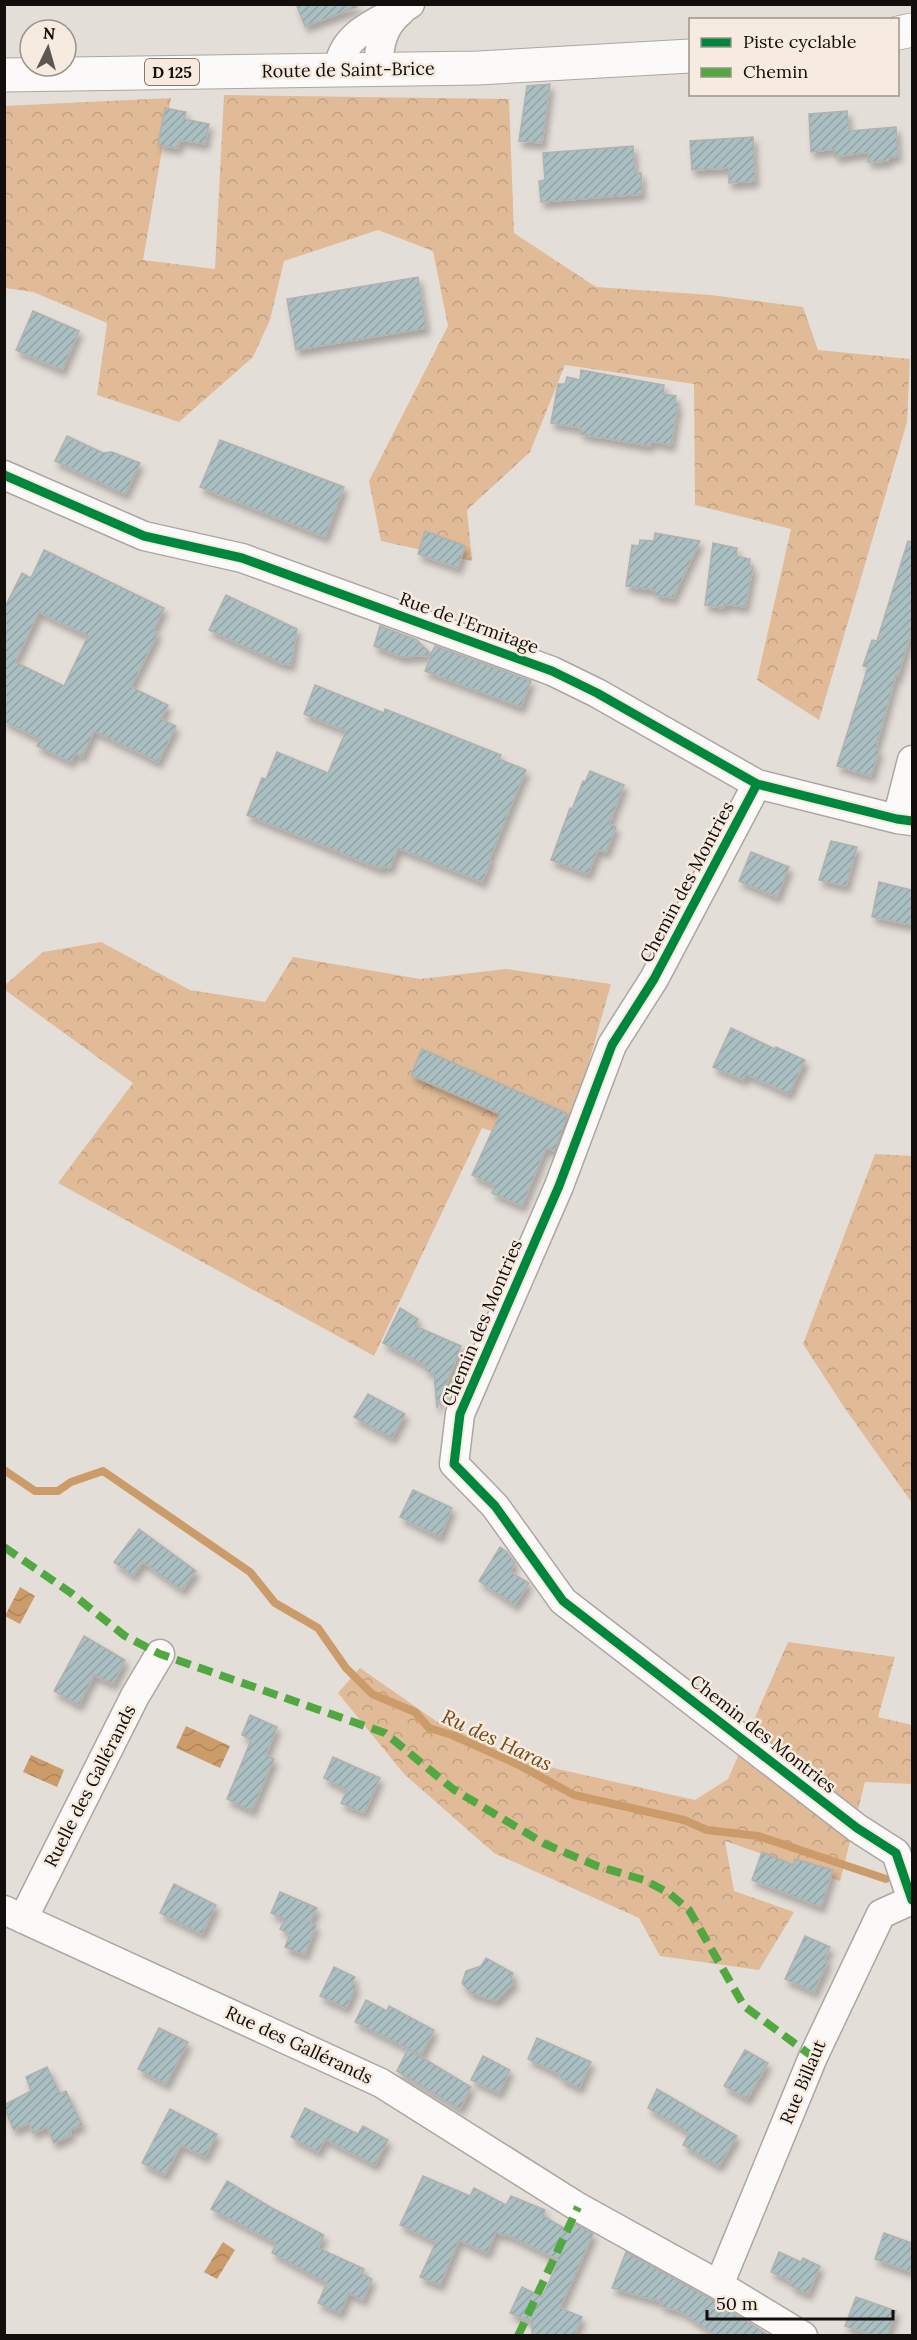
<svg xmlns="http://www.w3.org/2000/svg" width="917" height="2340" viewBox="0 0 917 2340" font-family="Lora,serif">
<defs>
<pattern id="forest-crowns" width="20" height="18" patternUnits="userSpaceOnUse" patternTransform="scale(1.5)"><rect width="20" height="18" fill="#e1bb97"/><path d="M2 6a3 3 0 1 1 6 0M12 15a3 3 0 1 1 6 0" fill="none" stroke="#c0a081"/></pattern>
<pattern id="water-waves" width="16" height="10" patternUnits="userSpaceOnUse" patternTransform="scale(1.5)"><rect width="16" height="10" fill="#cb9c6a"/><path d="M0 5q4-4 8 0t8 0" fill="none" stroke="#ad855b"/></pattern>
<pattern id="building-hatch" width="6" height="6" patternUnits="userSpaceOnUse" patternTransform="scale(1.5)"><rect width="6" height="6" fill="#aabfc2"/><path d="M-1 1l2-2M0 6l6-6M5 7l2-2" fill="none" stroke="#91a3a5"/></pattern>
<filter id="shadow"><feDropShadow dx="3.5" dy="6" stdDeviation="3" flood-color="#0004"/></filter>
</defs>
<rect width="100%" height="100%" fill="#e4ded8"/>
<!-- forest -->
<path fill="url(#forest-crowns)" d="M224,95L509,99L514,233L596,287L711,295L803,307L818,350L910,359L907,422L819,720L757,680L791,529L695,505L694,384L565,365L530,452L467,510L472,561L381,541L369,481L448,326L433,251L378,230L284,261L270,320L253,357L179,422L97,395L107,323L33,292L5,288L4,106L171,98L143,260L215,269Z
M101,942L190,990L265,1002L293,957L420,979L506,969L611,984L563,1154L482,1128L374,1356L58,1183L133,1083L5,990V985L43,952Z
M875,1154L912,1156V1503L844,1407L803,1344Z
M788,1642L895,1657L878,1717L912,1725V1784L865,1782L840,1881L725,1841L734,1891L794,1912L759,1970L660,1956L639,1918L494,1853L404,1774L338,1693L360,1668L436,1721L527,1762L695,1800L728,1779Z"/>
<!-- water -->
<path fill="url(#water-waves)" d="M20,1587L35,1596L20,1624L5,1616Z
M186,1726L230,1746L220,1768L176,1748Z
M31,1755L64,1770L57,1787L23,1772Z
M223,2242L235,2250L217,2279L204,2272Z"/>
<g fill="none" stroke-linecap="round" stroke-linejoin="round">
<!-- stream -->
<path stroke="#cb9c6a" stroke-width="8" d="M4,1470L35,1491H58L71,1482L103,1471L250,1572L275,1603L318,1628L346,1668L372,1694L415,1712L429,1728L452,1735L519,1765L574,1795L684,1820L707,1830L758,1836L886,1879"/>
</g>
<!-- building -->
<path fill="url(#building-hatch)" stroke="#b1b1af" stroke-width="1.5" fill-rule="evenodd" filter="url(#shadow)" d="M296,4H357V7L305,26Z
M550,84L542,143L519,141L527,86Z
M165,108L186,112L184,119L209,124L205,144L180,140L178,148L158,145Z
M847,111L849,131L896,127L898,156L889,157L888,161L868,162V152L835,157V149L811,152L809,114Z
M753,137L755,181L729,183V168L692,170L690,141Z
M633,146L635,173H641L642,194L541,202L539,181L545,180L543,153Z
M418,277L426,328L296,350L287,299Z
M33,311L79,331L62,370L16,350Z
M581,370L664,385L663,394L676,396L675,403L678,404L671,445L651,441L650,446L581,434V428L551,423L558,384H565L567,377L580,380Z
M67,436L103,453L112,452L140,463L125,494L55,461Z
M220,440L344,487L325,537L200,487Z
M425,531L465,546L458,568L418,554Z
M655,533L700,541L673,598L655,595V590L626,586L632,545L639,546L640,540L654,541Z
M908,541L912,542V629L898,676L896,675L875,750L879,751L871,776L837,766L868,667L863,666L872,640L877,641Z
M713,543L737,548L736,556L750,559L749,566L753,567L745,607L724,604V608L705,605Z
M44,550L164,608L153,631L158,633L131,687L168,705L161,719L176,726L158,762L94,731L82,757L75,753L71,762L37,746L40,739L4,721V609L22,573L31,578ZM39,612L88,636L64,686L15,662Z
M226,595L297,629L291,665L280,663L209,630Z
M380,626L417,640L431,654L435,646L531,681L521,707L425,671L431,655L402,657L374,646Z
M315,685L384,713L385,709L501,755L499,759L526,770L489,860L491,861L482,882L398,848L390,868L383,866L381,869L247,815L262,778L266,779L277,752L328,773L346,731L304,714Z
M590,771L624,785L609,824L616,827L606,852L598,850L588,874L551,860L570,808L572,809L583,781L585,782Z
M831,841L857,847L846,886L819,880Z
M751,852L789,867L777,897L739,881Z
M879,882L912,890V925L872,917Z
M731,1028L775,1049L776,1047L805,1060L789,1094L746,1074L744,1080L713,1067Z
M422,1049L568,1114L555,1151L546,1148L522,1206L492,1193L495,1186L472,1175L500,1114L411,1075Z
M400,1308L418,1319L415,1326L461,1346L437,1408L434,1374L425,1370L427,1366L383,1343Z
M368,1394L405,1414L392,1438L354,1417Z
M413,1490L452,1508L440,1537L400,1517Z
M139,1529L196,1571L182,1590L143,1562L133,1576L114,1562Z
M500,1547L507,1552L515,1563L510,1572L529,1583L515,1605L479,1581Z
M84,1636L125,1660L113,1684L94,1675L79,1705L54,1691Z
M250,1715L277,1727L266,1755L274,1759L252,1811L227,1799L251,1740L242,1735Z
M333,1757L380,1778L364,1813L341,1803L347,1790L324,1778Z
M762,1852L793,1865L795,1859L833,1870L821,1907L752,1880Z
M174,1884L216,1905L202,1934L160,1913Z
M280,1892L317,1908L310,1923L316,1925L305,1955L285,1947L290,1934L280,1929L285,1919L271,1913Z
M805,1936L830,1947L824,1960L828,1961L814,1992L785,1979Z
M486,1958L513,1973L511,1978L515,1982L496,2001L471,1993L462,1983L466,1971L481,1966Z
M334,1967L355,1977L352,1983L356,1986L346,2008L320,1996Z
M366,2000L387,2011L389,2006L434,2030L421,2055L355,2022Z
M159,2028L188,2042L166,2084L138,2069Z
M537,2038L591,2062L579,2088L560,2078L561,2075L528,2059Z
M408,2049L471,2087L460,2109L397,2071Z
M745,2050L768,2063L747,2099L724,2086Z
M483,2056L510,2070L499,2093L471,2080Z
M47,2067L60,2094L66,2091L82,2125L70,2130L71,2135L54,2143L47,2127L33,2133L29,2123L14,2130L4,2107V2105L31,2091L26,2077Z
M657,2089L737,2136L719,2166L683,2145L689,2133L648,2108Z
M305,2108L358,2134L363,2126L388,2140L375,2165L325,2139L318,2152L291,2137Z
M170,2109L217,2134L205,2157L181,2145L165,2175L142,2163Z
M423,2176L470,2196L474,2188L506,2205L511,2196L545,2210L543,2216L564,2228L576,2224L593,2234L560,2308L582,2317L574,2336H532V2321L510,2313L522,2287L542,2297L559,2260L506,2234L505,2236L496,2232L487,2253L459,2240L440,2285L420,2277L436,2242L400,2225Z
M227,2181L272,2208L324,2235L318,2248L364,2269L362,2274L372,2279L363,2300L349,2293L340,2313L318,2303L327,2283L272,2253L276,2243L211,2209Z
M884,2233L912,2243V2272L875,2259Z
M626,2252L711,2299L770,2336H717L682,2312L661,2306L662,2302L612,2288Z
M779,2252L801,2262L803,2258L820,2266L808,2294L791,2286L792,2282L771,2272Z
M856,2297L896,2311L887,2336H868V2333L845,2326Z"/>
<g fill="none" stroke-linecap="round" stroke-linejoin="round">
<!-- minor casing -->
<g stroke="#aba6a2" stroke-width="31">
<path id="minor" d="M378,69C379,46 382,26 401,11
M339,70C340,33 382,20 410,4
M4,475L144,536L242,558L552,671L597,693L757,784L897,819L912,821
M757,784L654,979L612,1045L559,1186L460,1414L454,1464L495,1506L563,1601L857,1828L896,1853L912,1900
M897,819L912,760
M4,1910L381,2083L578,2207L719,2285L803,2336
M23,1919L135,1696L160,1654
M719,2285L813,2057L881,1914L912,1900"/>
</g>
<!-- major casing -->
<g stroke="#aba6a2" stroke-width="35">
<path id="major" d="M898,33L912,30
M4,75L478,68L690,56"/>
</g>
<!-- minor -->
<use href="#minor" stroke="#fbfaf9" stroke-width="28"/>
<!-- major -->
<use href="#major" stroke="#fbfaf9" stroke-width="33"/>
<!-- quiet -->
<path stroke="#51a841" stroke-width="8" stroke-dasharray="15 8" stroke-linecap="butt" d="M4,1547L71,1593L125,1636L160,1654L385,1733L453,1789L545,1844L597,1866L644,1880L669,1893L689,1910L744,2006L813,2057
M518,2336L578,2207"/>
<!-- cycleway casing -->
<g stroke="#f7ebe0" stroke-width="13">
<path id="cycleway" d="M4,475L144,536L242,558L552,671L597,693L757,784L897,819L912,821
M757,784L654,979L612,1045L559,1186L460,1414L454,1464L495,1506L563,1601L857,1828L896,1853L912,1900"/>
</g>
<!-- cycleway -->
<use href="#cycleway" stroke="#00873e" stroke-width="9"/>
</g>
<g text-anchor="middle" stroke-width="5" stroke-linejoin="round" paint-order="stroke">
<!-- shield labels -->
<rect fill="#f7ebe0" stroke="#57504b" stroke-width="1.5" x="145" y="59" width="54" height="26" rx="4.5"/>
<g font-size="16" font-weight="bold" fill="#120e0b">
<text x="172" y="78">D 125</text>
</g>
<!-- street labels -->
<g font-size="18" fill="#120e0b" stroke="#f7ebe0">
<text transform="translate(348 70) rotate(-1)" y="6">Route de Saint-Brice</text>
<text transform="translate(469 623) rotate(20)" y="6">Rue de l'Ermitage</text>
<text transform="translate(687 882) rotate(-62)" y="6">Chemin des Montries</text>
<text transform="translate(482 1323) rotate(-67)" y="6">Chemin des Montries</text>
<text transform="translate(763 1734) rotate(38)" y="6">Chemin des Montries</text>
<text transform="translate(90 1786) rotate(-63)" y="6">Ruelle des Gallérands</text>
<text transform="translate(299 2045) rotate(25)" y="6">Rue des Gallérands</text>
<text transform="translate(803 2082) rotate(-67)" y="6">Rue Billaut</text>
</g>
<!-- water labels -->
<g font-size="20" font-style="italic" fill="#734614" stroke="#f7ebe0">
<text transform="translate(497 1740) rotate(25)" y="7">Ru des Haras</text>
</g>
</g>
<!-- border -->
<rect width="917" height="2340" fill="none" stroke="#120e0b" stroke-width="12"/>
<!-- legend -->
<rect x="689" y="18" width="210" height="78" fill="#f7ebe0" stroke="#9b938b" stroke-width="1.5"/>
<rect x="701" y="38" width="30" height="9" fill="#00873e" stroke="#9b938b" stroke-width="1.5"/>
<text x="743" y="48" font-size="18" fill="#120e0b">Piste cyclable</text>
<rect x="701" y="68" width="30" height="9" fill="#51a841" stroke="#9b938b" stroke-width="1.5"/>
<text x="743" y="78" font-size="18" fill="#120e0b">Chemin</text>
<!-- north arrow -->
<g transform="translate(48 48) rotate(5)"><circle r="28" fill="#f7ebe0" stroke="#9b938b" stroke-width="1.5"/>
<path d="M0-4.5L10 22L0 15L-10 22Z" fill="#5c5753"/>
<text y="-9" font-size="16" font-weight="bold" text-anchor="middle" fill="#120e0b">N</text>
</g>
<!-- scale -->
<path d="M707 2310v9h186v-9" fill="none" stroke="#120e0b" stroke-width="3"/>
<text x="716" y="2310" font-size="18" fill="#120e0b" stroke="#f7ebe0" stroke-width="4.5" paint-order="stroke">50 m</text>
</svg>
